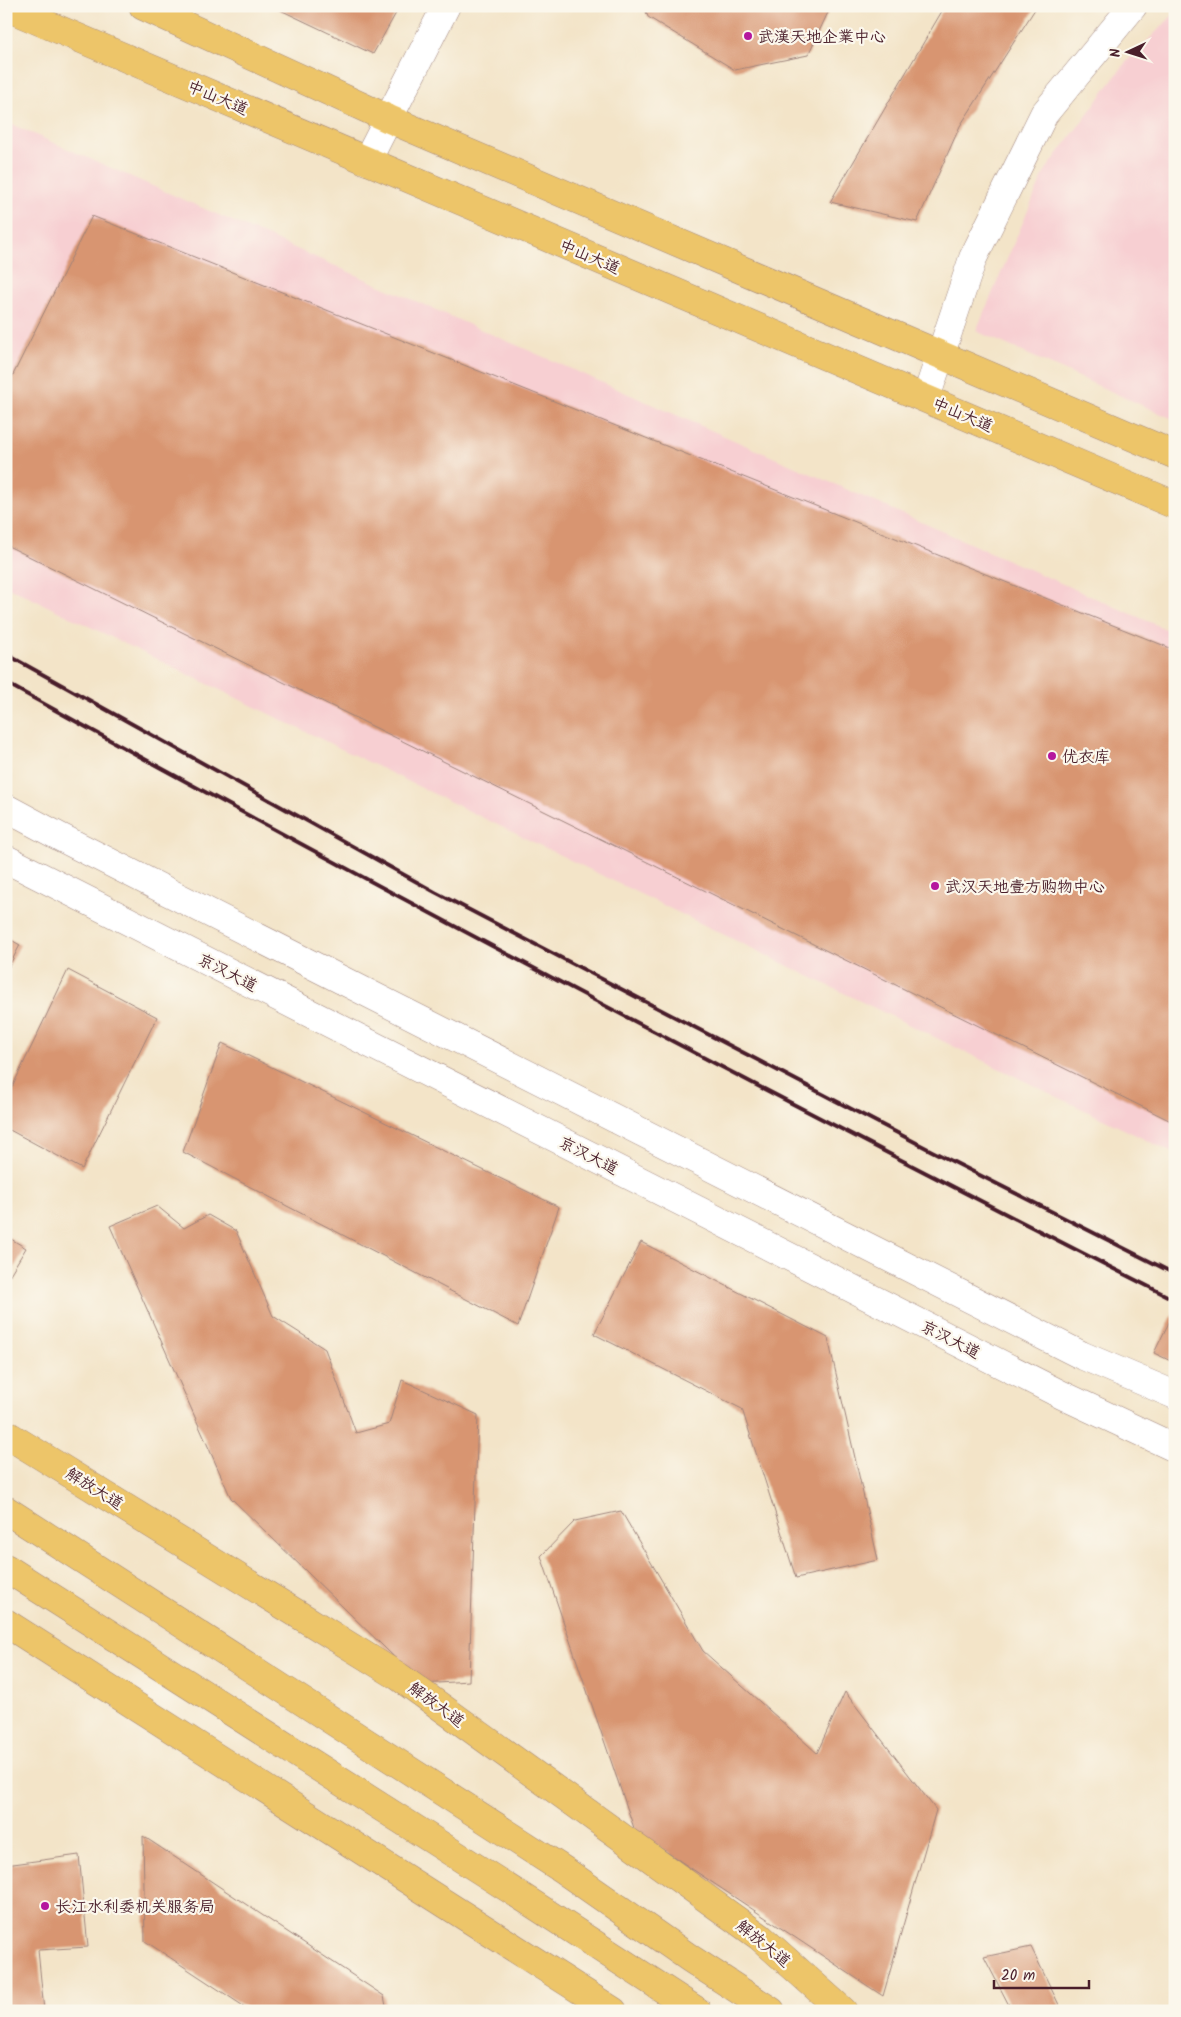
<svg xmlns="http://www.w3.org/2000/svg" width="1181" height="2017" viewBox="0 0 1181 2017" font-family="Kalam,'LXGW WenKai TC',sans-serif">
<rect width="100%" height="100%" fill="#fbf7ec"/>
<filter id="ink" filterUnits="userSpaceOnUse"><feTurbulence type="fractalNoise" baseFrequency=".02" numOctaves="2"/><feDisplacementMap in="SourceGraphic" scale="10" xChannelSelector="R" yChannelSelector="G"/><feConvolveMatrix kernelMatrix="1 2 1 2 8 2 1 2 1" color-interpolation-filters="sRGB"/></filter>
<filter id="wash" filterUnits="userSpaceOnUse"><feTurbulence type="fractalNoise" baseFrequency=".0096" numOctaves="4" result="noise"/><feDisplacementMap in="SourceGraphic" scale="20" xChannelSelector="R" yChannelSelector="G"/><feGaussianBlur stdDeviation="1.12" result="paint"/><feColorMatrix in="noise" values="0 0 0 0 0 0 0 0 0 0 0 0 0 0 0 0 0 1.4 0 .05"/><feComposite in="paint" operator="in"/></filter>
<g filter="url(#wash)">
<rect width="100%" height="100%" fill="#f3e4c8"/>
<!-- built -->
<path fill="#f7cfd2" d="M1175,13V420L976,331L1045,171L1126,62Z
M6,122L1175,633V1154L6,586Z"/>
<g id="blocks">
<!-- building -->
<path fill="#d89571" d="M272,6H400L373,54Z
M644,6H831L808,55L735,70L648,17Z
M945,6H1037L960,126L917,222L830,202Z
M92,216L1175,650V1123L6,545V389Z
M6,937L20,945L6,972Z
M68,970L157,1017L82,1169L6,1128V1100Z
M222,1043L559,1207L518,1326L183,1152Z
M157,1206L184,1228L208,1215L236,1231L273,1316L325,1349L356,1433L389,1424L402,1380L478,1415L469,1681L422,1684L231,1498L110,1226Z
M6,1236L26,1248L6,1281Z
M641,1242L828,1338L878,1560L796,1578L742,1409L594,1334Z
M1175,1310V1363L1154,1353Z
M621,1511L703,1651L817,1753L845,1692L936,1810L883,1996L635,1831L541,1556L575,1521Z
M143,1836L384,1996L387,2011H251L145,1941Z
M79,1855L88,1947L38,1950L44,2011H6V1865Z
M1031,1947L1062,2011H1012L984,1957Z"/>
</g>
</g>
<g filter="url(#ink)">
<use href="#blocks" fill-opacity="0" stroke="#9e827a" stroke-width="1"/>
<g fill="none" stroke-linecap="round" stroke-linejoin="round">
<!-- minor casing -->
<g stroke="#9e827a" stroke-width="29">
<path id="minor" d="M367,161L446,6
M926,398L973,258L1044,114L1133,6
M6,808L60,837L1081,1355L1175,1395
M6,859L1062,1395L1175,1448"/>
</g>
<!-- major casing -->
<g stroke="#9e827a" stroke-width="29">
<path id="major" d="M143,6L389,119L1175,455
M6,7L1175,505
M6,1434L398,1676L760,1937L843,2011
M6,1510L562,1869L691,1959L771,2011
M6,1568L533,1904L697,2011
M6,1623L613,2011"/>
</g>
<!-- minor -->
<use href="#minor" stroke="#fff" stroke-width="28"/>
<!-- major -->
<use href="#major" stroke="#edc569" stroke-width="28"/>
<!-- rail -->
<path stroke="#4a1f2b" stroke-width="4" d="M6,654L435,892L932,1151L1175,1274
M6,683C392,896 782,1101 1175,1300"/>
</g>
</g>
<!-- markers -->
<g fill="#b5179e" stroke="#fbf7ec" stroke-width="2">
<circle cx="748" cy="36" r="5"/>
<circle cx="1052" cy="756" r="5"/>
<circle cx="935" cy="886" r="5"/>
<circle cx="45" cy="1906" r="5"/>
</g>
<g text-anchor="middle" stroke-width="4.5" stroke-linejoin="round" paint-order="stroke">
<!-- poi labels -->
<g font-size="16" fill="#4a1f2b" stroke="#fbf7ec" text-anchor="start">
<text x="758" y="42">武漢天地企業中心</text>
<text x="1062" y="762">优衣库</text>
<text x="945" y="892">武汉天地壹方购物中心</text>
<text x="55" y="1912">长江水利委机关服务局</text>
</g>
<!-- street labels -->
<g font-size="16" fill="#4a1f2b" stroke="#fbf7ec">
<text transform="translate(218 97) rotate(23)" y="6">中山大道</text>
<text transform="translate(590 256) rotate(23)" y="6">中山大道</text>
<text transform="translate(963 414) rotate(23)" y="6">中山大道</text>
<text transform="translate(228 972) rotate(27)" y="6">京汉大道</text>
<text transform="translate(589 1155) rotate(27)" y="6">京汉大道</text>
<text transform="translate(951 1339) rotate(27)" y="6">京汉大道</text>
<text transform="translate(95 1488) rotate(32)" y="6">解放大道</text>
<text transform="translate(437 1704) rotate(36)" y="6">解放大道</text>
<text transform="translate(764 1943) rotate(39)" y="6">解放大道</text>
</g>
</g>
<!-- margin -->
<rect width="1181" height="2017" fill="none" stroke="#fbf7ec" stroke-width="25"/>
<!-- north arrow -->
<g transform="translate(1128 52) rotate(266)" stroke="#fbf7ec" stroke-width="4" paint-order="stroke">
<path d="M0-4L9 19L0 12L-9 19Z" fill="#4a1f2b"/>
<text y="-8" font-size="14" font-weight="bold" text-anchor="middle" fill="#4a1f2b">N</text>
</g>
<!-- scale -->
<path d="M994 1980v8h95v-8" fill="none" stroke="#4a1f2b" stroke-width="2.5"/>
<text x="1001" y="1980" font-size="15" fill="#4a1f2b" stroke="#fbf7ec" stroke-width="4" paint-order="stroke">20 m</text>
</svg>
